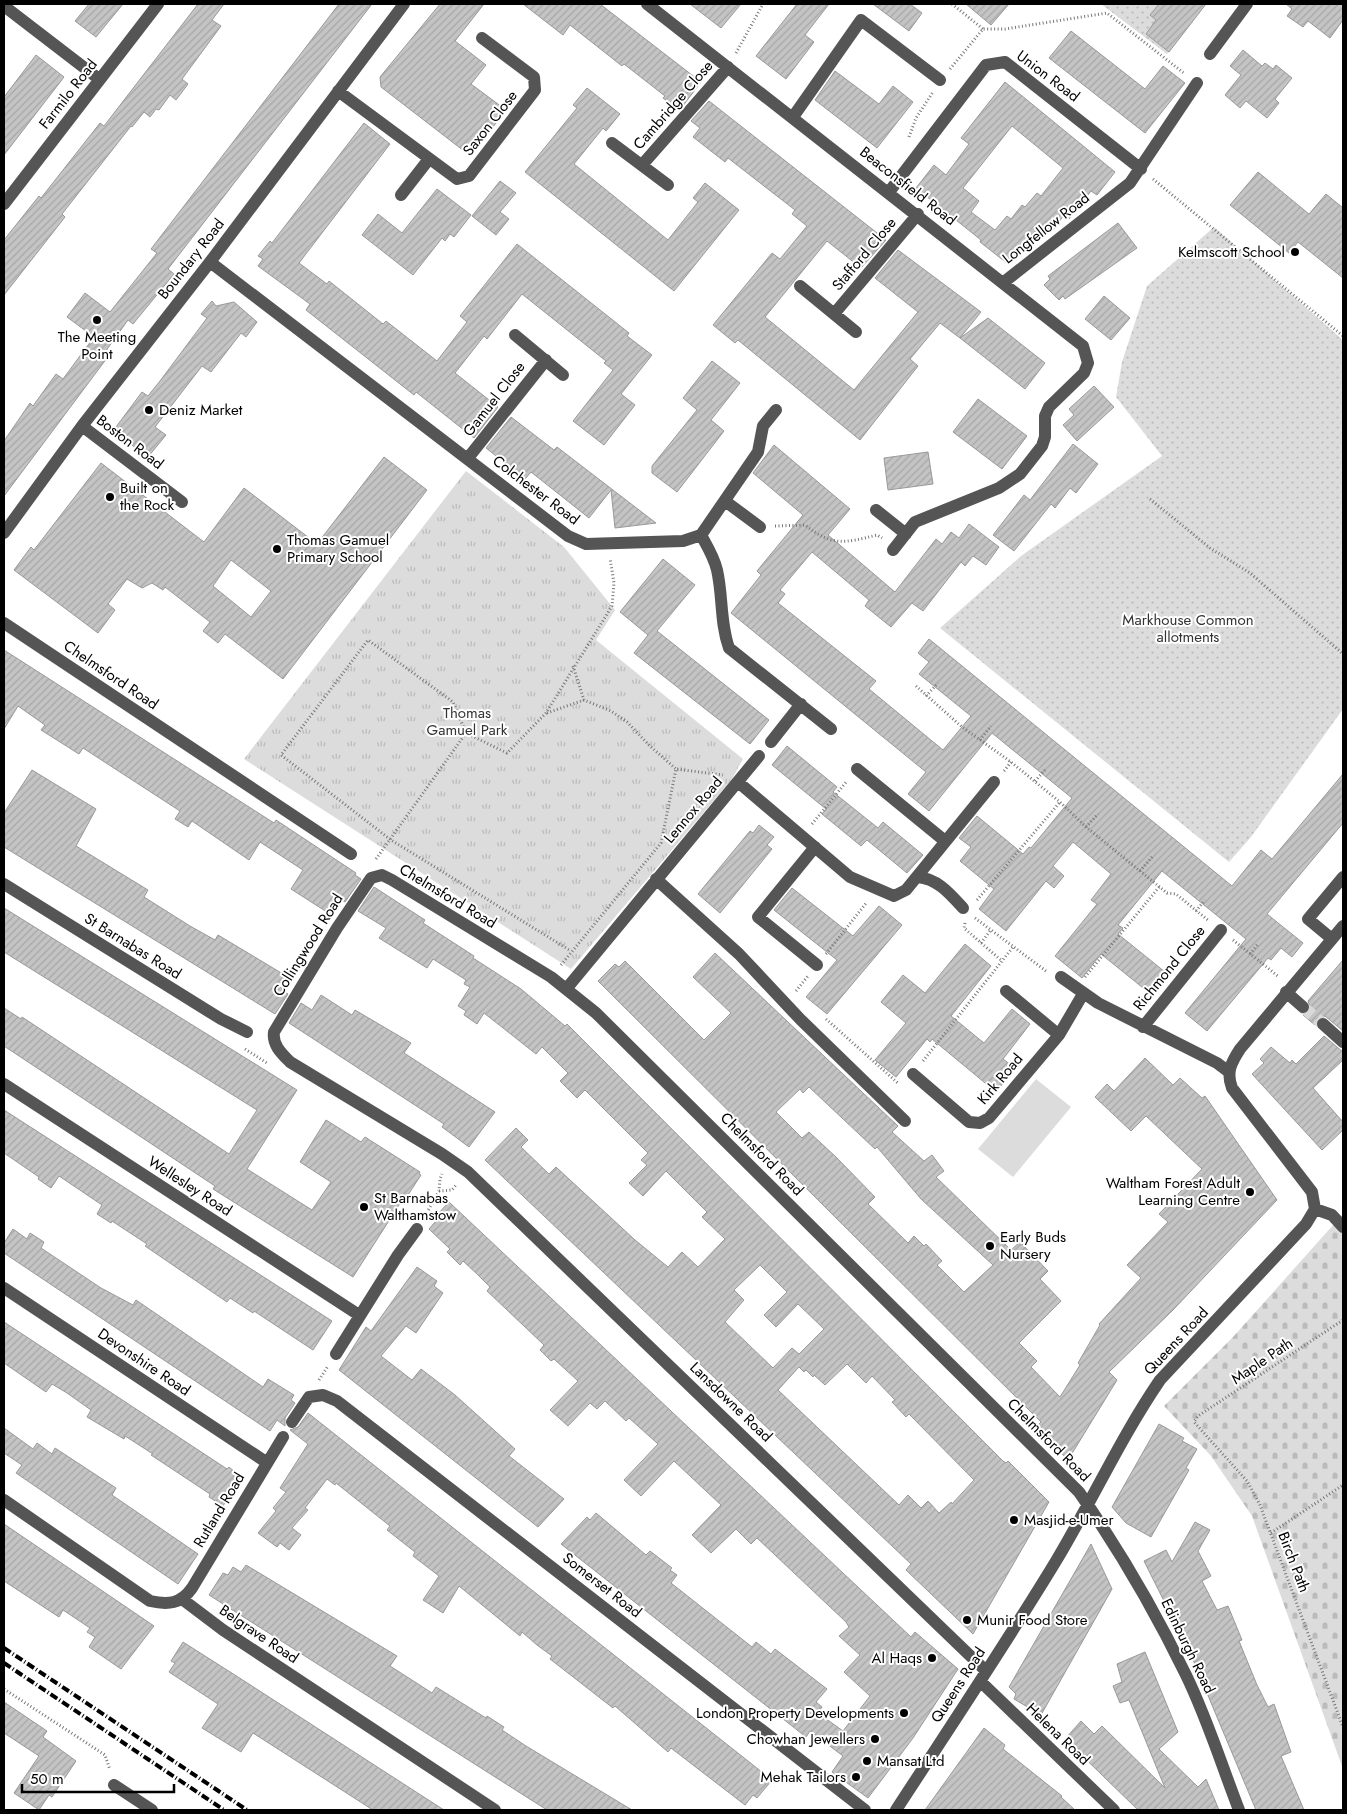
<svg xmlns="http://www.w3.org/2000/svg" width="1347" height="1814" viewBox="0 0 1347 1814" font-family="Jost,sans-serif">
<defs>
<pattern id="grass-dots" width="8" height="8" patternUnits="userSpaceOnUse" patternTransform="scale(1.25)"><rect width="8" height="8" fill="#dcdcdc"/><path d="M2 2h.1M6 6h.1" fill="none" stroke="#bbb" stroke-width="1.8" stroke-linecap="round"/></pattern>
<pattern id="cemetery-stones" width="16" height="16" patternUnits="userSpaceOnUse" patternTransform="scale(1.25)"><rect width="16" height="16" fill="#dcdcdc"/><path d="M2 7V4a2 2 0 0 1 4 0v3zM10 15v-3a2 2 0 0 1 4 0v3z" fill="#bbb"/></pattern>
<pattern id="park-tufts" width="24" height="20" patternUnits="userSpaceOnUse" patternTransform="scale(1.25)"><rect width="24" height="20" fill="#dcdcdc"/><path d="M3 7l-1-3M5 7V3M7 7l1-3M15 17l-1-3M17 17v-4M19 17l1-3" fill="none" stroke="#bbb"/></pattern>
<pattern id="building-hatch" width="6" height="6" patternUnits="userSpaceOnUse" patternTransform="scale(1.25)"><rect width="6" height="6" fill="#c4c4c4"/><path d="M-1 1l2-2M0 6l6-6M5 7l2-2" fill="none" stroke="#a7a7a7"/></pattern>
</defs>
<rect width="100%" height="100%" fill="#fff"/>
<!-- grass -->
<path fill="url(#grass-dots)" d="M1101,4H1159L1150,15L1156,20L1146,34L1169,52L1167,54Z
M1214,227L1343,340V709L1251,837L1229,862L940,628L1021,556L1162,456L1116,397L1122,362L1147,286Z"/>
<!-- cemetery -->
<path fill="url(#cemetery-stones)" d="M1343,1214V1769L1252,1516L1211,1456L1164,1406L1233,1337Z"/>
<!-- park -->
<path fill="url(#park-tufts)" d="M466,471L564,547L615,610L596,640L743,759L732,779L571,969L244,759Z"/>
<!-- pitch -->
<path fill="#dcdcdc" d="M1036,1079L1071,1107L1013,1177L978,1149Z"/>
<!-- building -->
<path fill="url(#building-hatch)" stroke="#999" fill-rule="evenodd" d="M89,4H123L96,37L75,21Z
M198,4H224L212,20L221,26L182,79L188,84L176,100L170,95L159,110L156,109L150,117L144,112L132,127L131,126L62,214L65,217L4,295V240L39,196L41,198L100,123L104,126Z
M339,4H372L168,269L174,274L133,324L128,320L103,355L107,358L4,496V441L30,403L33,406L56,374L63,379L94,337L67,317L85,293L110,312L157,253L151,249Z
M440,4H484L455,41L486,65L471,84L506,110L476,149L464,151L381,87L380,77Z
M523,4H600L701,82L679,111L663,98L665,96L624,64L622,66L570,25L563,35Z
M690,4H741L721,28Z
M797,4H829L805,35L814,42L786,79L756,56Z
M873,4H910L922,13L909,31Z
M966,4H1009L991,25Z
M1159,4H1206L1169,52L1146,34L1156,20L1150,15Z
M1286,4H1343V20L1330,38L1308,21L1303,27L1287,16L1292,9Z
M1071,31L1145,89L1163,66L1185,83L1145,133L1049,58Z
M1243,50L1262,66L1265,63L1273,69L1276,65L1292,78L1275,99L1279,103L1267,118L1246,101L1240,108L1225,95L1241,75L1230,66Z
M36,55L64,77L4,155V97Z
M835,71L879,104L893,86L913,102L877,148L815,100Z
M1005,82L1115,172L1097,195L1091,191L1069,219L1064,215L1053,230L1050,227L1038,241L1034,238L1023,253L1019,250L1008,264L980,242L981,240L916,188L934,165L946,175L969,144L961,138ZM1012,126L1063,168L1041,196L1037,193L1025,207L1022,205L1011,219L1007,216L995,230L971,212L979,201L963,188Z
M587,88L620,114L606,131L603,128L574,164L668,240L698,202L693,198L705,183L739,210L674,291L525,172L577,108L573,105Z
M709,101L886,240L861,268L827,241L765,317L854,390L918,312L875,278L898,250L981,312L960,338L940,323L910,359L918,366L860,440L738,340L735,343L713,325L772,253L780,259L807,226L792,214L795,210L728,158L725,162L693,137L700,128L691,121Z
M364,123L390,144L299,263L327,284L329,281L383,324L386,321L437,361L467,322L460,316L517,244L629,333L627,336L652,355L621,394L635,405L604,445L573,421L613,370L604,363L606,361L522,294L487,339L484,336L455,373L498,407L474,438L416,392L414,395L306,310L310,304L258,266L263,259L258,256L270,241L272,243Z
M1258,172L1309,214L1326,194L1343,208V278L1298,242L1289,253L1230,205Z
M500,181L516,193L500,212L509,219L496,235L472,216Z
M437,189L471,215L454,237L450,234L445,241L442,238L413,275L362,235L378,214L402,233Z
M1118,223L1137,248L1065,299L1063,296L1059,300L1044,285L1050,279L1048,276Z
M1104,296L1130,318L1111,340L1085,319Z
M212,301L216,306L234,302L257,322L246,337L241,333L211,372L202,366L155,427L166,435L148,457L113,431L142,392L148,396L160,381L207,318L201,314Z
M988,318L1045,363L1025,389L960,338Z
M712,361L740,383L711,420L724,431L677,492L652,473V466L697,410L683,398Z
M1094,386L1114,407L1077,441L1063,425L1074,415L1069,409Z
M978,399L1027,436L1002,469L953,432Z
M511,417L554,450L557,447L656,523L615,528L611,490L589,518L531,472L525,479L486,448Z
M1073,444L1098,464L1076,493L1070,488L1055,508L1051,504L1014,551L993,535L1024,495L1030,500Z
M774,445L850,509L828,535L895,592L936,539L942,544L951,532L959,538L969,524L999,547L986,565L973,556L965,566L961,562L923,611L912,603L891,627L865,606L869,600L812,552L780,590L785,594L778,603L876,681L869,689L943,750L971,716L919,674L929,662L918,653L929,639L1232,886L1261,850L1272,859L1343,774V823L1267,914L1303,943L1292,957L1281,948L1271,960L1268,958L1207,1031L1185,1013L1246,939L1162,871L1118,925L1123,928L1118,934L1170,976L1153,996L1101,954L1082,978L1055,956L1097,904L1091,900L1111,874L1073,842L1053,866L1064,876L1054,888L1046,881L1006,931L979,909L994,889L960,861L971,847L959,838L977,816L1023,854L1029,847L1031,848L1072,798L992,733L929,811L908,794L926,772L731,613L761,575L757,571L803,515L753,473Z
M928,452L933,484L888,490L884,458Z
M384,457L427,490L283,679L225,634L218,643L203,631L210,622L165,587L163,590L152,583L142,588L127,579L108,604L115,610L98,633L14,570L31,547L34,550L101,463L204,542L244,488L317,544ZM231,560L271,591L251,617L213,586Z
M663,559L695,585L657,631L769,720L750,744L634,653L648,635L620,612Z
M4,650L274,823L276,820L356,873L355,875L361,879L345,902L340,899L330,914L291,889L303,870L260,842L249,860L192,821L188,827L175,819L180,811L83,748L79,754L41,730L45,725L18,706L4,729Z
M787,746L837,787L833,792L878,828L883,822L923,855L907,873L867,840L861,846L822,814L826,809L772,765Z
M32,770L96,809L76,846L148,890L144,897L190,926L215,940L218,935L288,977L281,989L288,994L275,1014L4,847V813Z
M759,825L774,837L767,845L772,849L720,913L698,894L750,831L753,833Z
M374,887L425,920L423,923L474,956L473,958L521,989L565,1026L567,1024L1003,1461L1006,1463L1008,1461L1049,1502L973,1634L906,1570L911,1564L485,1160L516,1128L528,1140L521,1147L549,1174L556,1167L635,1240L668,1267L682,1252L698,1267L725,1239L702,1217L707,1212L666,1171L643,1196L629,1183L647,1165L641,1160L648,1153L585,1090L577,1098L560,1081L568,1073L542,1047L536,1054L484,1013L477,1024L464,1015L466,1011L458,1006L470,987L464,984L466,980L433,959L427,968L379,938L386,928L358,911ZM760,1265L787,1292L764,1315L776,1327L798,1304L824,1329L799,1354L792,1348L773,1368L725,1322L744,1300L734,1290ZM847,1364L866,1383L872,1376L895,1400L892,1402L906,1417L909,1414L974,1480L952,1504L951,1502L939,1513L928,1501L921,1508L908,1495L899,1505L778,1390L799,1367L804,1372L806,1370L813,1377L814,1375L825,1385Z
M792,888L853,936L879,906L902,925L827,1014L806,997L837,960L774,910Z
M4,908L297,1090L247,1169L312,1210L331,1182L300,1162L326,1120L361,1142L365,1137L420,1172L419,1174L421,1175L408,1195L406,1194L353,1277L213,1189L215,1186L4,1046V1008L21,1019L22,1017L229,1154L257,1110L4,952Z
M965,944L991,966L951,1016L984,1043L1012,1009L1030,1024L1003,1059L1015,1068L996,1092L932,1039L930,1042L927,1039L896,1077L875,1060L906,1023L881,1002L903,975L925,993Z
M715,953L898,1126L892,1132L924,1161L932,1155L944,1171L936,1177L1011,1250L1020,1242L1048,1271L1040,1279L1061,1301L1019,1343L1037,1361L1031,1367L1060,1397L1080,1365L1078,1363L1100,1325L1099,1324L1141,1278L1127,1265L1168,1222L1159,1214L1202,1169L1146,1116L1131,1131L1095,1097L1107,1084L1114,1091L1145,1058L1173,1085L1180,1078L1202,1098L1205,1096L1277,1200L1173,1310L1109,1372L1117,1380L1068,1460L1036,1427L1041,1422L598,981L615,964L619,967L625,961L704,1040L731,1013L693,977ZM809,1087L875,1149L877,1147L921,1199L993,1265L964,1292L937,1265L942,1261L926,1244L924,1246L914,1236L908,1243L868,1204L875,1197L836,1157L809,1132L802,1138L776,1112L800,1089L803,1093Z
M1343,960V1031L1325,1016L1317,1018L1315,1025L1303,1015L1311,1009L1308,1001Z
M321,995L352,1015L355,1010L411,1043L404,1053L495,1112L469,1147L442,1127L444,1124L289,1023L301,1003L312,1010Z
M1324,1036L1343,1052V1060L1313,1088L1343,1122V1130L1322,1150L1252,1074L1264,1063L1260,1059L1271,1047L1290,1063L1292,1060L1296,1064Z
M4,1110L332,1321L313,1350L254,1311L253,1313L230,1298L227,1302L145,1246L147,1244L112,1221L111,1223L97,1214L102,1205L59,1176L51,1188L38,1179L39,1177L4,1153Z
M449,1202L911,1637L915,1632L958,1669L913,1738L868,1798L832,1772L843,1756L810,1731L806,1737L561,1544L587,1517L590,1520L596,1513L646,1555L650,1551L672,1568L670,1570L677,1575L671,1583L752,1647L756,1642L771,1654L775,1649L827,1689L816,1702L822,1707L818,1713L843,1731L870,1696L844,1672L860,1655L839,1636L849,1627L846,1622L757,1538L751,1544L736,1529L711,1553L692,1535L721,1505L674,1461L641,1496L624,1480L658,1444L629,1418L626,1421L605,1401L597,1409L590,1403L568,1426L550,1410L578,1381L554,1359L551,1361L540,1350L544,1345L487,1291L490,1287L477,1274L463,1261L460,1265L447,1252L450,1249L429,1229L436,1221L434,1218Z
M13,1229L27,1239L30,1233L44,1242L41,1248L101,1288L133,1305L136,1300L263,1387L268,1379L294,1395L291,1400L295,1403L285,1418V1426L277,1420L270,1431L4,1253V1243Z
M417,1267L437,1281L434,1286L443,1293L416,1333L406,1326L381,1356L412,1380L421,1369L455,1395L515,1449L509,1456L564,1499L538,1527L339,1370L366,1327L371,1331Z
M4,1322L227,1469L229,1467L241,1477L223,1506L209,1497L210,1494L151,1455L153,1454L125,1436L124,1439L87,1417L91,1410L67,1393L52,1384L46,1392L4,1363Z
M308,1413L772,1780L757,1798L753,1795L745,1805L671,1748L668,1752L615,1706L613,1708L550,1659L552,1656L537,1645L522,1632L520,1636L459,1586L443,1613L423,1600L439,1576L413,1556L415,1552L387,1530L390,1526L336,1483L335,1485L327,1479L305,1508L308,1510L292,1528L301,1535L289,1550L280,1543L277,1547L258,1533L276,1511L273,1508L286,1492L280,1488L308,1444L290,1430L298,1427Z
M1159,1424L1184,1438L1182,1441L1197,1449L1186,1468L1189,1470L1151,1537L1126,1523L1112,1507Z
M4,1428L33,1449L37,1443L52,1454L55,1448L116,1488L112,1495L198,1554L178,1584L16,1473L22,1465L4,1453Z
M1195,1522L1210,1530L1198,1551L1211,1576L1202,1581L1217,1610L1228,1606L1242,1640L1239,1641L1257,1685L1268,1707L1274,1704L1291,1752L1281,1756L1304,1810H1256L1173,1612L1170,1613L1144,1561L1166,1550L1172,1562Z
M4,1524L154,1626L121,1669L89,1647L95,1637L87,1632L90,1628L63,1610L59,1617L4,1581Z
M1091,1544L1112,1589L1041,1715L1014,1699L1016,1694L1009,1687Z
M246,1565L397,1656L390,1666L415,1682L432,1693L436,1687L486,1718L487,1716L504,1727L502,1730L526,1746L632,1810H547L209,1595L223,1573L228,1575L233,1567L241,1572Z
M183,1642L238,1677L444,1810H373L253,1733L241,1752L202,1728L218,1704L169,1672L175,1663L171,1661Z
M1145,1652L1178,1732L1159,1749L1198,1787L1206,1779L1219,1810H1138L1065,1739L1081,1721L1094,1734L1102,1726L1165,1788L1129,1700L1120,1703L1113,1686L1122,1682L1117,1664Z
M4,1702L47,1731L43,1737L76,1761L52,1797L49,1795L39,1810L14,1793L39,1756L4,1733Z
M984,1728L1005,1745L1003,1749L1062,1796L1061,1797L1075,1810H925Z"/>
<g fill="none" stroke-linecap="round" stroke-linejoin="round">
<!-- minor-tunnel -->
<path stroke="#d9d9d9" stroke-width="12" stroke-dasharray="12 6" stroke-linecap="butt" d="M1303,1007L1323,1024"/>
<!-- path -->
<path stroke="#777" stroke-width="3" stroke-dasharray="1 2.5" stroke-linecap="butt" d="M952,4L983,29
M736,53L763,4
M950,69L983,29H1005L1107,13L1185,74
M909,137L916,118L933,92
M1153,179L1343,336
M1150,499L1210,548L1250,573L1343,654
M775,526L805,525C833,547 844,543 877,535L882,538
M573,666L584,700L611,711L627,722L650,746L676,769
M916,686L962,727L1011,762L1060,802L1086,827L1167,893L1176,894L1209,921
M926,696L938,683
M547,713L584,700
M466,733L453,702L368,640L281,755L391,840L571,951
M980,740L991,726
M1004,771L1011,762
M1035,781L1045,770
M812,824L847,781
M1086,827L1098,814
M376,859L466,733L507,753L546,713L612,606L614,583L610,558
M1140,871L1152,857
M977,900L1060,802
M1196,911L1205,900
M975,918L1046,971
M965,923L964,928L1002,961
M1233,940L1279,977
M981,943L990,931
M826,954L867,902
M1250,954L1258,944
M561,965L661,843L676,769L723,775
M1085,977L1160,886
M796,991L808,976
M826,1019L899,1084
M245,1049L267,1063
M923,1061L1013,947
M439,1191L452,1190L457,1184
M425,1216L439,1191L440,1179L442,1174
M1343,1320L1198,1416L1194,1422L1247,1481L1260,1505L1343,1727
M319,1380L328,1366
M1271,1533L1343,1485
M4,1689L105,1755L110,1770"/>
<!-- minor -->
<path stroke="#555" stroke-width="12" d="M647,4L1083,346L1088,363L1084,373L1049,407L1045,416V437L1042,446L1020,474L999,488L915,522L893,550
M4,6L99,79
M1210,54L1247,4
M338,91L457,179L469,176L535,90L534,77L482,38
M793,117L861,20L940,80
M612,143L668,185
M642,165L728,67
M889,192L986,65L1005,62L1141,169
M401,195L429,159
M4,204L158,4
M210,262L568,536L586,544L683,541L701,535C707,546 714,557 717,570C723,596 720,623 729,648L831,729
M1004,282L1130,183L1197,83
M800,286L856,332
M834,314L918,214
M515,335L563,375
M82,426L182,502
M468,458L546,360
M725,501L760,527
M876,510L906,534
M4,533L82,426L210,262L404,4
M701,535L758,452L763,426L776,410
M4,623L351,854
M771,742L801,704
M857,769L945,841
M738,782L850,877L894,896L906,890L994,782
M815,847L758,917L817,965
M918,877C938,879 950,894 963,908
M656,879L739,954L801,1020L905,1121
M4,884L221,1019L247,1032
M1332,939L1308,919L1343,877
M1061,977L1098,1003L1217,1063L1229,1072
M567,988L759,756
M1006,991L1059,1035
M1286,992L1303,1007
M1323,1024L1343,1042
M1143,1027L1221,930
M913,1074L969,1122L980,1123L989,1118L1059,1035L1083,994
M4,1084L359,1315
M1315,1209L1332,1215L1343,1227
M4,1288L266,1462
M336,1354L398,1255L417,1229
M292,1422L309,1397L323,1395L337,1401L865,1810
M4,1500L150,1601C168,1605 181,1604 192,1588L283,1437
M182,1599L223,1630L495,1810
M986,1671L468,1172L442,1154L290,1062C282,1054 272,1045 274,1032L337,928L371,878L382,875L392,880L551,977L596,1013L1079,1492C1120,1551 1155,1611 1186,1675C1207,1718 1222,1766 1239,1810
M980,1681L1114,1810
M114,1785L152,1810
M896,1810C950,1727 1005,1645 1056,1561C1092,1501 1121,1437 1160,1380L1306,1224L1315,1209L1312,1192L1232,1088C1226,1072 1231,1063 1240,1049L1343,926"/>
<!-- rail -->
<path stroke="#000" stroke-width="4" stroke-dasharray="8 2.5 1 2.5" stroke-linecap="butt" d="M4,1648L247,1810
M4,1663L224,1810"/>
</g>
<!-- markers -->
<g fill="#000" stroke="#fff" stroke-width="2">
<circle cx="1295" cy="252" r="5"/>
<circle cx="97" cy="320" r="5"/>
<circle cx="149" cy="410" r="5"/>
<circle cx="110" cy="497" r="5"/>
<circle cx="277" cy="549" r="5"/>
<circle cx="1250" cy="1192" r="5"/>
<circle cx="364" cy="1207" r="5"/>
<circle cx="990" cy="1246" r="5"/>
<circle cx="1014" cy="1520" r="5"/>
<circle cx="967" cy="1620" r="5"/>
<circle cx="932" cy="1658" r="5"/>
<circle cx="904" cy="1713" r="5"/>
<circle cx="875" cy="1739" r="5"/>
<circle cx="867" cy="1761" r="5"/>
<circle cx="856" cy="1777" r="5"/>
</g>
<g text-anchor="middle" stroke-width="4" stroke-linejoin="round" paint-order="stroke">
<!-- street labels -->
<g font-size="15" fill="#000" stroke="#fff">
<text transform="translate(1048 76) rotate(37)" y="5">Union Road</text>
<text transform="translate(68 94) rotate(-52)" y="5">Farmilo Road</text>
<text transform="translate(673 105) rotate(-49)" y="5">Cambridge Close</text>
<text transform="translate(490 123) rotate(-52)" y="5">Saxon Close</text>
<text transform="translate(908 186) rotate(38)" y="5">Beaconsfield Road</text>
<text transform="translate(1046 228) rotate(-38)" y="5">Longfellow Road</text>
<text transform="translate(864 254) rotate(-50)" y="5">Stafford Close</text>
<text transform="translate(191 259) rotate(-52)" y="5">Boundary Road</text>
<text transform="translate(494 399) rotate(-52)" y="5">Gamuel Close</text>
<text transform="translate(130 442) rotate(37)" y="5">Boston Road</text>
<text transform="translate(536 490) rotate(37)" y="5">Colchester Road</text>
<text transform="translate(111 675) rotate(34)" y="5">Chelmsford Road</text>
<text transform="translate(693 810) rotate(-50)" y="5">Lennox Road</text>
<text transform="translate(448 896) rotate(31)" y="5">Chelmsford Road</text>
<text transform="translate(308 945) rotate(-58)" y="5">Collingwood Road</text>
<text transform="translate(133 946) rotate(32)" y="5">St Barnabas Road</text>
<text transform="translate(1169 968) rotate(-51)" y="5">Richmond Close</text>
<text transform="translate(1000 1079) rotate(-50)" y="5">Kirk Road</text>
<text transform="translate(762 1154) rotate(45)" y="5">Chelmsford Road</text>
<text transform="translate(190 1186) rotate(33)" y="5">Wellesley Road</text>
<text transform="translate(1176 1341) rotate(-47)" y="5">Queens Road</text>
<text transform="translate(1262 1361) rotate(-34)" y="5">Maple Path</text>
<text transform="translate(144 1362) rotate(34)" y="5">Devonshire Road</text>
<text transform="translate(731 1402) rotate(44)" y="5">Lansdowne Road</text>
<text transform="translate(1049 1440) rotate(45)" y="5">Chelmsford Road</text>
<text transform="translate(219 1510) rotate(-59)" y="5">Rutland Road</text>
<text transform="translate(1294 1562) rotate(69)" y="5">Birch Path</text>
<text transform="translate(602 1585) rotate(38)" y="5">Somerset Road</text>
<text transform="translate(259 1634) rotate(34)" y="5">Belgrave Road</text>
<text transform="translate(1188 1646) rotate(64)" y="5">Edinburgh Road</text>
<text transform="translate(958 1685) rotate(-57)" y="5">Queens Road</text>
<text transform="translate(1058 1734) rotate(44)" y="5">Helena Road</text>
</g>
<!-- poi labels -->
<g font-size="15" fill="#000" stroke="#fff" text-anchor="start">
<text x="1285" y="257" text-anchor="end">Kelmscott School</text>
<text x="97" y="342" text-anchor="middle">The Meeting<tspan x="97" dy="17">Point</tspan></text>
<text x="159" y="415">Deniz Market</text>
<text x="120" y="493">Built on<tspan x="120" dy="17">the Rock</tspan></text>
<text x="287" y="545">Thomas Gamuel<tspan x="287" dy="17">Primary School</tspan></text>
<text x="1240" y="1188" text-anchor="end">Waltham Forest Adult<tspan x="1240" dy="17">Learning Centre</tspan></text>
<text x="374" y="1203">St Barnabas<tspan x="374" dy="17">Walthamstow</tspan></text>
<text x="1000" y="1242">Early Buds<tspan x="1000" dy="17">Nursery</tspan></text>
<text x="1024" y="1525">Masjid-e-Umer</text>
<text x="977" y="1625">Munir Food Store</text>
<text x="922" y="1663" text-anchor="end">Al Haqs</text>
<text x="894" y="1718" text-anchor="end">London Property Developments</text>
<text x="865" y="1744" text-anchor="end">Chowhan Jewellers</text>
<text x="877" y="1766">Mansat Ltd</text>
<text x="846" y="1782" text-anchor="end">Mehak Tailors</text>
</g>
<!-- park labels -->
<g font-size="15" fill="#333" stroke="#fff">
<text x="1188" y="625">Markhouse Common<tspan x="1188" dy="17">allotments</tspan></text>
<text x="467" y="718">Thomas<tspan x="467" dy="17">Gamuel Park</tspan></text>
</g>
</g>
<!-- border -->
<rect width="1347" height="1814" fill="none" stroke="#000000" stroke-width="10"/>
<!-- scale -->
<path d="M22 1784v8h152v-8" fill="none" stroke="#000000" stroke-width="2.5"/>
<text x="30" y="1784" font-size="15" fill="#000000" stroke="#ffffff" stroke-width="4" paint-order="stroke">50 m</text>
</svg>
